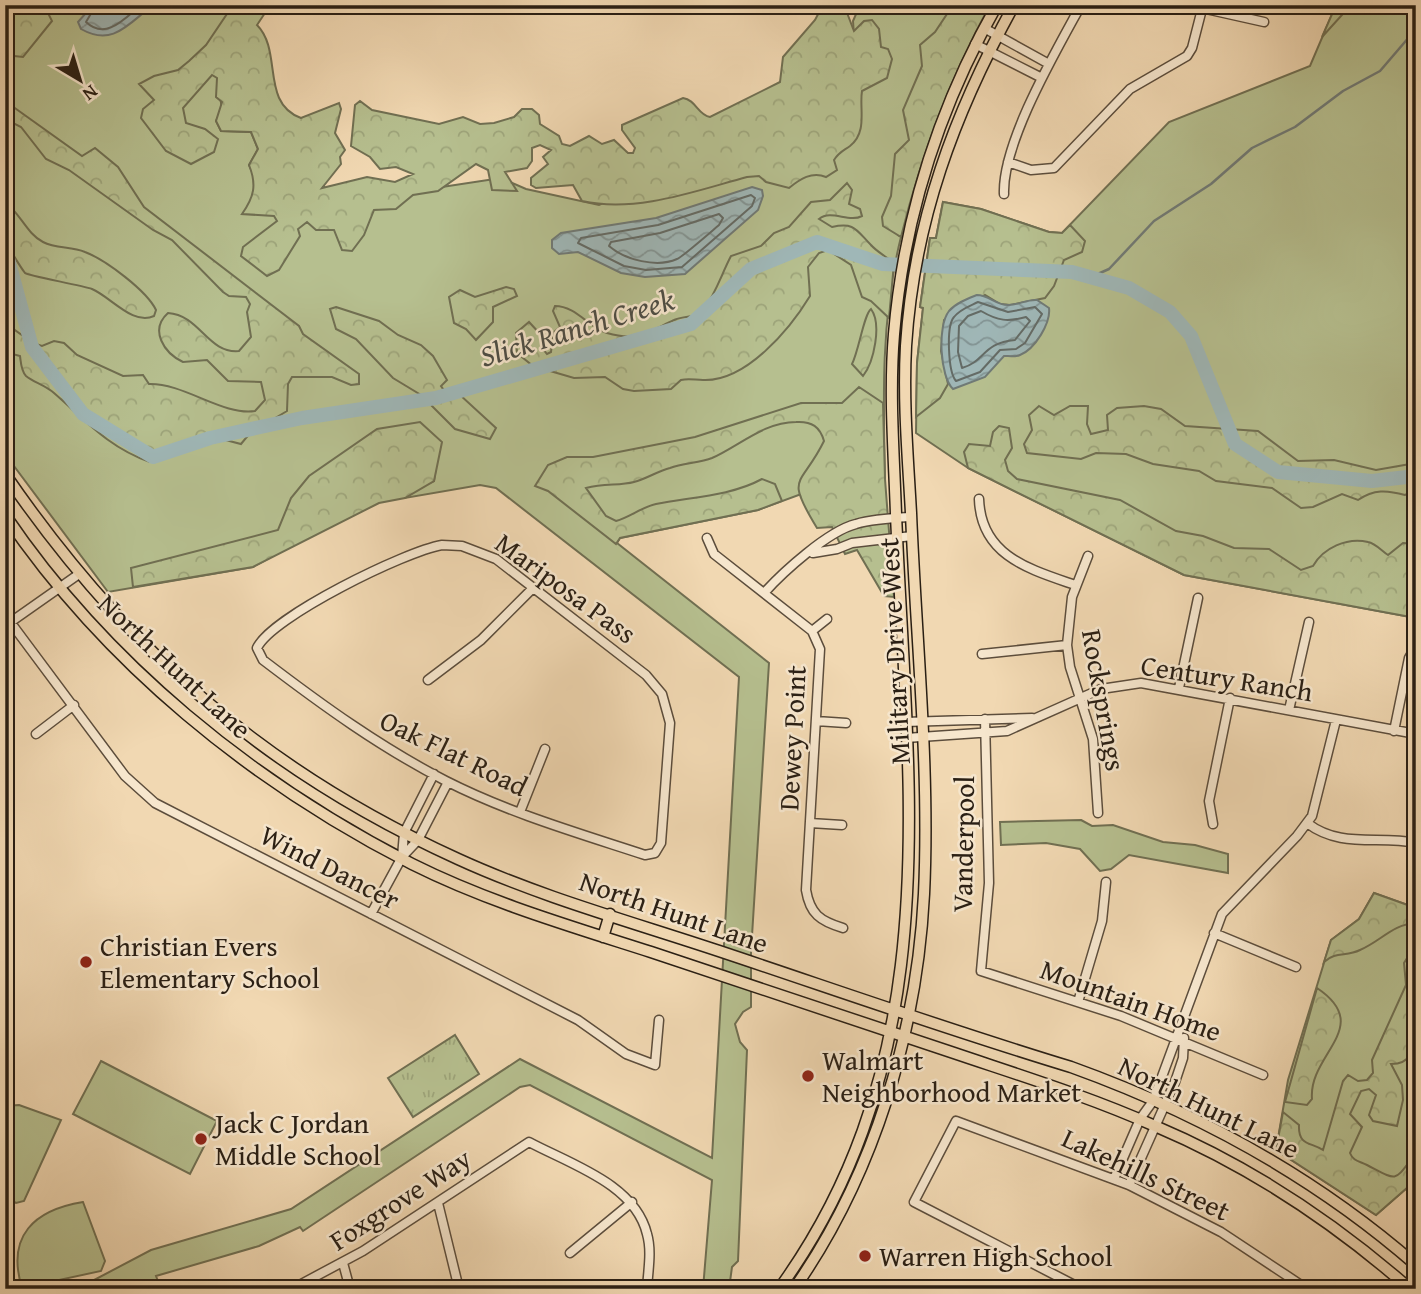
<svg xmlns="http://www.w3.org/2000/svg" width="1421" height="1294" viewBox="0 0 1421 1294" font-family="'Gentium Book Plus',serif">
<defs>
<pattern id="forest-crowns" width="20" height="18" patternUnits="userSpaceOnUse" patternTransform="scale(1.75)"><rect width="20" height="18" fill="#b6bf8f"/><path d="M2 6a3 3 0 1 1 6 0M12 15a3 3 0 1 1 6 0" fill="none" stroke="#9da47a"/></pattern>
<pattern id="park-tufts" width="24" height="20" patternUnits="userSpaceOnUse" patternTransform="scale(1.75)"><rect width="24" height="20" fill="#b6bf8f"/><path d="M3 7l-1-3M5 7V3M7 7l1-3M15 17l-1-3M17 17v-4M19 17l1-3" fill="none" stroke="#9da47a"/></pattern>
<pattern id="water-waves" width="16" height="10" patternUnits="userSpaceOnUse" patternTransform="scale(1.75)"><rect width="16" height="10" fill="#9fb7b7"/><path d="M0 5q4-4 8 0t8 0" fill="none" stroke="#829494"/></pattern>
</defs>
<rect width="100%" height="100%" fill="#f1d8b2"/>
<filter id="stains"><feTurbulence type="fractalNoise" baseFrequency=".00286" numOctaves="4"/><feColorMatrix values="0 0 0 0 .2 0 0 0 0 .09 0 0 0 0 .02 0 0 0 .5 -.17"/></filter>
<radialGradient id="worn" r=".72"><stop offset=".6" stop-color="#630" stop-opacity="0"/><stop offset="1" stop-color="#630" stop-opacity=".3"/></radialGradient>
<!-- grass -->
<path fill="#b6bf8f" stroke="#706f52" stroke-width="2" d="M5,5H266L217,78L222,109L216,121L221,131L251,132L258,149L249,165L256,181L254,193L285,200L382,181L442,187L501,178L526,189L599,205L858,95L853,21L860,5H984L933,111L898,235L901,237C881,316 883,398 885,479L804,493L758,510L620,538L617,543L769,663L751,952V1007L743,1012L735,1024L740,1042L747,1050L738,1261L732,1267L729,1289H703L712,1180L530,1085L520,1087L303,1231L300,1227L259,1246L156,1276L161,1289H143L140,1283L129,1289H77L151,1250L291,1209L520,1059L712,1158L739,677L496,488L480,485L405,498L403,494L434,481L436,467L253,567L108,592L5,454Z
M1336,5H1416V618L1184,575L968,468L916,433L917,363L923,308L920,307L930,238H936L943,202L981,209L1049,232L1062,233L1169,122L1310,66Z
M1081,820L1092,826L1113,825L1163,842L1195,845L1228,854V873L1129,855L1111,869L1100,871L1080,849L1046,843L1001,845L1000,822Z
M1374,893L1416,908V1180L1376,1215L1276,1150L1288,1080L1331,940L1359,919Z
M101,1061L217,1121L190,1174L73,1114Z
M19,1105L61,1120L24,1201L16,1203L5,1197V1106Z
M83,1202L105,1261L101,1271L22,1288C6,1236 34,1210 83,1202Z"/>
<!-- forest -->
<path fill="url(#forest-crowns)" stroke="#706f52" stroke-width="2" d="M5,5H44L52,21L23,57L5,55Z
M233,5H279L267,10L257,25C283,51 260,103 301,118L339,103L341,109L335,133L345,150L340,157L341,164L322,188L367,177L395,182L413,174L396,167L380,169L370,157L351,146L355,105L360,101L372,110L439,124L463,117L480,124L494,123L514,117L522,109H532L539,115L540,124L559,136L562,144L570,146L589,136L602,144L614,140L628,153H633L635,148L622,130V125L683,98C696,100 698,115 710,117L780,82L783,57L815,20L823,5H844L854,31L864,21L872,20L879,29L881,47L888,49L892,59L887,78L862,91C859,108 868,132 850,146C843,151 839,152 834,160L837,170L826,177C812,171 800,179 789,188L766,182L759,176L747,177C695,191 637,213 582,201L573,185L536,188L531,185V178L548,164L543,157L551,150L540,145L532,148V161L527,168L505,172L517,191L492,190L488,170L476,164L438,191L413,195L396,209L374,210L364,235L352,251L342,250L334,230H316L307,222L298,229L300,236L279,270L267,276L241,256L243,247L277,221L274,216L242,214C254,197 257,185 249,165L258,149L251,132L221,131L216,121L222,102L216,97L217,78L212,75L183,108L186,123L205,129L218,139L214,152L191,164L166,151L141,118L143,109L154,100L139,84L154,76L178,70L189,61L206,45Z
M953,5H990C950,78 921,156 901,237L883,226L882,217L891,196L895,154L909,140L903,110L922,66L920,45L935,32Z
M1336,5H1351L1322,37Z
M5,101L82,156L95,148L118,167L144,207L299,326L303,334L359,374V384L351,385L332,377H292L288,384L287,411L250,433L241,444L218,438L150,462C109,448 85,420 54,393C45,385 33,382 26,376C21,371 21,363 20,356L5,352V323L33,343L42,346L54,341L64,343L77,355L123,376L143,375L149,384C184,383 223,416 255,411L265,400L261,382L228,381L207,360L183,362C164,353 149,330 168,313C200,315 208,354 239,351L251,337L247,312L250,304L246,297L229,296L223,292L172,240L153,230L69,170L46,159L21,127L5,119Z
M847,183L852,190L849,204L860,209L862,216C849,223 831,209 819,219L832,227C855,222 856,230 871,245C877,252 887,257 894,263L889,318L871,301L862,297L851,265L828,250L819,253L808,267L810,296C790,329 746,382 703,380C695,380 689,378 681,380L671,389L634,391L623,389L605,377L574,378L533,366L517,353L516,333L529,322L542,336L543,349L547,354L551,352L553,333L560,327L553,311L555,306C576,306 588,327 607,333C638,342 648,332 674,320C684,315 696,319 704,309C716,293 722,273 731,256L761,246L774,233L789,227L811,202L830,200Z
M5,202C20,213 27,234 43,242C56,249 71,246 85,252C106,260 147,291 156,310L154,316C133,326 111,297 92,289C81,285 28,276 25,273C21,268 7,245 5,241C2,231 5,213 5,202Z
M943,202L981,209L1049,232L1062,233L1070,225L1085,241L1082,252L1064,260L1054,286L1045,298L1010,305L1000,304L985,295L944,320L941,351L948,384L940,398L916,417L917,363L923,308L920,307L930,238H936Z
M506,287L514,289L517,296L493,307V322L476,340L466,329L454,323L449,297L460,290L475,297Z
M336,307L379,321L398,335L421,345L433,356L447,380L441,386L448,396L459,394L496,428L490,439L455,429L421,395L393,378L356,339L336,329L330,309Z
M871,309C882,324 874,362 863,376L852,364C859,350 864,314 871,309Z
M859,387L883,403L885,479L894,597L884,596L857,550L845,554L832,527L817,528C784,474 801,488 824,441C820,427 812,421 796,422C764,422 739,446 712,458C700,463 683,463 670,468C658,471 646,479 634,482C619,486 605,483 586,488L606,516L616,521C630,517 642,507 656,504C691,497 731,496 762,479L775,484L782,501L758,510L620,538L616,544L548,491L535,486L548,465L567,457H593L695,437L801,403H842Z
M1039,406L1054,415L1070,406H1088L1087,424L1091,434L1108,430L1107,415L1117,408L1144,406L1161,409L1185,426L1258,431L1298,461L1334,460L1376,470L1416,463V490L1405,495C1387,490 1374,489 1358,500L1342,494L1313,507L1301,508L1272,488L1216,481L1199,471L1153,464L1126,454L1096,453L1081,459L1027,453L1024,444L1032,430L1029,415Z
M420,422L442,442L434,481L405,498L379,503L253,567L133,587L131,568L278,530L291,498L309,476L377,429Z
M999,426L1009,428L1012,448L1005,460L1008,471L1017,479L1120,500L1176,531L1203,536L1234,548L1269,549L1301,570L1313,566C1323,548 1347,537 1368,542C1375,543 1382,551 1388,555L1403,543L1416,544V618L1184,575L968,468L964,452L969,444L990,446L993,432Z
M1374,893L1416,908V923C1393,924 1381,941 1360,950C1346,957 1336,951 1324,962L1331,940L1359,919Z
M1416,954C1416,982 1420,1031 1410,1055C1406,1062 1398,1064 1391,1064L1402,1085L1403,1100L1397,1126L1373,1121L1369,1115L1376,1095L1369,1089L1361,1091L1350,1114L1362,1127L1350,1153C1353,1161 1359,1161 1367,1165C1400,1182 1393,1182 1416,1153V1180L1376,1215L1276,1150L1283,1112L1299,1125C1298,1146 1311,1142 1323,1150L1343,1081L1348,1075L1358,1081L1367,1080L1373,1073L1372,1060L1406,985L1404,963L1409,955Z
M1317,988C1375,1027 1308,1054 1312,1099L1307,1105L1285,1102Z"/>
<!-- park -->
<path fill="url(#park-tufts)" stroke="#706f52" stroke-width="2" d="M455,1035L479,1074L413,1117L388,1078Z"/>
<!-- water -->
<path fill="url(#water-waves)" stroke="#707a76" stroke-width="2" d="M93,5H153C128,24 113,47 81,29L78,22Z
M752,187L762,190L763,196L758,210L685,274L645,277L621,273L578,252L559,254L552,248V240L561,233L656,218Z
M977,295C989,295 997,306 1009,305C1019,305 1027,299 1037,300L1049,308C1051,323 1035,349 1020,355C1016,357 1009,356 1004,356L985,377L953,389C940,377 937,326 949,311C956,303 967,299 977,295Z"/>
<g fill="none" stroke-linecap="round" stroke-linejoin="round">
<!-- shore -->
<path stroke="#646b66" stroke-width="2" d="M96,5L86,22C106,41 125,18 141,5
M751,195L755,198L752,206L682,267L646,270L624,266L578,243L581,238L658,225Z
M719,214L723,218L719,225C713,230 681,258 677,259C657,268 625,260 609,246L611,242L660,233Z
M978,302L1008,312L1035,307L1042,314L1025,343L1016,349L1000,350L980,372L956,381C948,372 946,326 954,317C960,309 970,306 978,302Z
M981,311C998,321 1008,322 1026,317L1030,321L1015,340C982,343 986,361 962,368L958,352L959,326L968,316Z"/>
<!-- stream -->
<path stroke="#707a76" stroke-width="2.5" d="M1091,277L1109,269L1154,221L1211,184L1252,148L1295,127L1343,91L1380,71L1416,29"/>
<!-- river -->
<path stroke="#9fb7b7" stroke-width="14" d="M5,248L32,347L83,414L153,457L210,438L302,418L436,398L691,324L751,269L817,242L883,264L1072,272L1129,288L1170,312L1191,336L1235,444L1278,472L1372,481L1416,476"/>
<!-- minor casing -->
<g stroke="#5c4d3c" stroke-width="11">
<path id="minor" d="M1188,5L1264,22
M984,28L1049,64
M975,44L1042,78
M1008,162L1031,170L1054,168L1130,89L1187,56L1192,48L1202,9
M1004,194C1002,143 1056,51 1081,5
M979,499C981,556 1029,569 1075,585
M707,538L714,554L812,631L820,649L806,890C810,914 820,921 843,928
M442,545L462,546L496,559L646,675L662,694L670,723L661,843L655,853L645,855C578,833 509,813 446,781C380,747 322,705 263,660L257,648C271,617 406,551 442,545Z
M813,553L837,549L852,543L912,536
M1088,556L1072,597L1067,645L1070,667L1093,739L1098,813
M764,593C783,572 828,531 856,524C873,519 893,518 911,517
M5,615L125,776L155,803L578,1020L626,1054L655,1065L659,1020
M5,626L79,574
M812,631L827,619
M982,654L1067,645
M428,680L481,640L533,588
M1179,688L1198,598
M1289,710L1309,622
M985,719L989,883L981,971L1121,1016L1263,1075
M816,721L846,723
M905,722L1032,718
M1394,731L1409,658L1416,646
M36,734L74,705
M906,738L1007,731L1101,689L1141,683L1416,734
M520,812L545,749
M810,823L842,825
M1307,823C1341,849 1378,835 1416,843
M1213,824L1209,801L1230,698
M402,857L404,833L434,774
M371,914L402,857L418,840L448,782
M1214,933L1296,967
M1078,1002L1102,921L1106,882
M1114,1179L1140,1119L1153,1101L1222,914L1297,836L1312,816L1336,720
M1129,1185L1175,1082L1183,1058L1184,1038
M438,1203L459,1289
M570,1253L632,1202
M343,1263L350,1289
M292,1289L363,1251L529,1142C570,1164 635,1184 647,1234C652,1251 648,1271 647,1289
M1082,1289L914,1202L956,1121L1129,1185L1221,1232L1307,1289"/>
</g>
<!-- major casing -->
<g stroke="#2a1f14" stroke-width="13">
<path id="major" d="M5,474C125,649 264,771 458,859C541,897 632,922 719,951C836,990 952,1031 1071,1067C1196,1112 1315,1177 1416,1265
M5,515C106,664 252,782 412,864C488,902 570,926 651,952C752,985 853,1019 954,1053C1022,1076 1090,1097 1155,1126C1247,1165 1335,1223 1410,1289
M603,937L610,914
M779,1289C950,1053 907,785 896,514C894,454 889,394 894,334C904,217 939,107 997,5
M794,1289C874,1175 917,1032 924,894C930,768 916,639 911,513C908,458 903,402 906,346C914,221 954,114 1014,5"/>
</g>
<!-- minor -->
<use href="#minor" stroke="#f6e6cd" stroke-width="8"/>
<!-- major -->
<use href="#major" stroke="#f1d8b2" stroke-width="10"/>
</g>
<!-- markers -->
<g fill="#8f2418" stroke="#f6e6cd" stroke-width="2.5">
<circle cx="86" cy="962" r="7"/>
<circle cx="808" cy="1076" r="7"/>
<circle cx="201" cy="1139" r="7"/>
<circle cx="865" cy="1256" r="7"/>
</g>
<g text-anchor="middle" stroke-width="5" stroke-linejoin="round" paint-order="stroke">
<!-- street labels -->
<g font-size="28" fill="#2a1f14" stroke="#f6e6cd">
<text transform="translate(566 588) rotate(36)" y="10">Mariposa Pass</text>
<text transform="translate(894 651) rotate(-93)" y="10">Military Drive West</text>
<text transform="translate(175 666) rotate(43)" y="10">North Hunt Lane</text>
<text transform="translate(1227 678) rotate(9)" y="10">Century Ranch</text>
<text transform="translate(1104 700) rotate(80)" y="10">Rocksprings</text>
<text transform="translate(792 738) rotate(-87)" y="10">Dewey Point</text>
<text transform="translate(454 753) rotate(26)" y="10">Oak Flat Road</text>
<text transform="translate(963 844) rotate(-89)" y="10">Vanderpool</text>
<text transform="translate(330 867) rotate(27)" y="10">Wind Dancer</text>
<text transform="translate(674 912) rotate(19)" y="10">North Hunt Lane</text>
<text transform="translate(1131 1000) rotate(20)" y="10">Mountain Home</text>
<text transform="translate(1209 1107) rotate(26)" y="10">North Hunt Lane</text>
<text transform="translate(1146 1174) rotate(25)" y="10">Lakehills Street</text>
<text transform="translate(400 1199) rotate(-33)" y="10">Foxgrove Way</text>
</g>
<!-- poi labels -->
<g font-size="28" fill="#2a1f14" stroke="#f6e6cd" text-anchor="start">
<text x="100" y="956">Christian Evers<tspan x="100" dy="32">Elementary School</tspan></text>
<text x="822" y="1070">Walmart<tspan x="822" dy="32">Neighborhood Market</tspan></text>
<text x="215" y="1133">Jack C Jordan<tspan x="215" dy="32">Middle School</tspan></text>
<text x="879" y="1266">Warren High School</text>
</g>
<!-- water labels -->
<g font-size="30" font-style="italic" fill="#4d4d45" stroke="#f6e6cd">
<text transform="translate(577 328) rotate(-17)" y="10">Slick Ranch Creek</text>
</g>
</g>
<!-- margin -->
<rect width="1421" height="1294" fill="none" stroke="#f1d8b2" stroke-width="28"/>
<rect x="7" y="7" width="1407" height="1280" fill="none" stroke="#2a1f14" stroke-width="3.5"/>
<rect x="14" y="14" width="1393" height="1266" fill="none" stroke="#2a1f14" stroke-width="2"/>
<!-- north arrow -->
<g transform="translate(80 80) rotate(142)" stroke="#f6e6cd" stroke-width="5" paint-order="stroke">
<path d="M0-5L12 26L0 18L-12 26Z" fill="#2a1f14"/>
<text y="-10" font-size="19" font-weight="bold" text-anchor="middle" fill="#2a1f14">N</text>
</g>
<rect width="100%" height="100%" filter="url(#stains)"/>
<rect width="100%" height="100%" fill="url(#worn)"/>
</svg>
